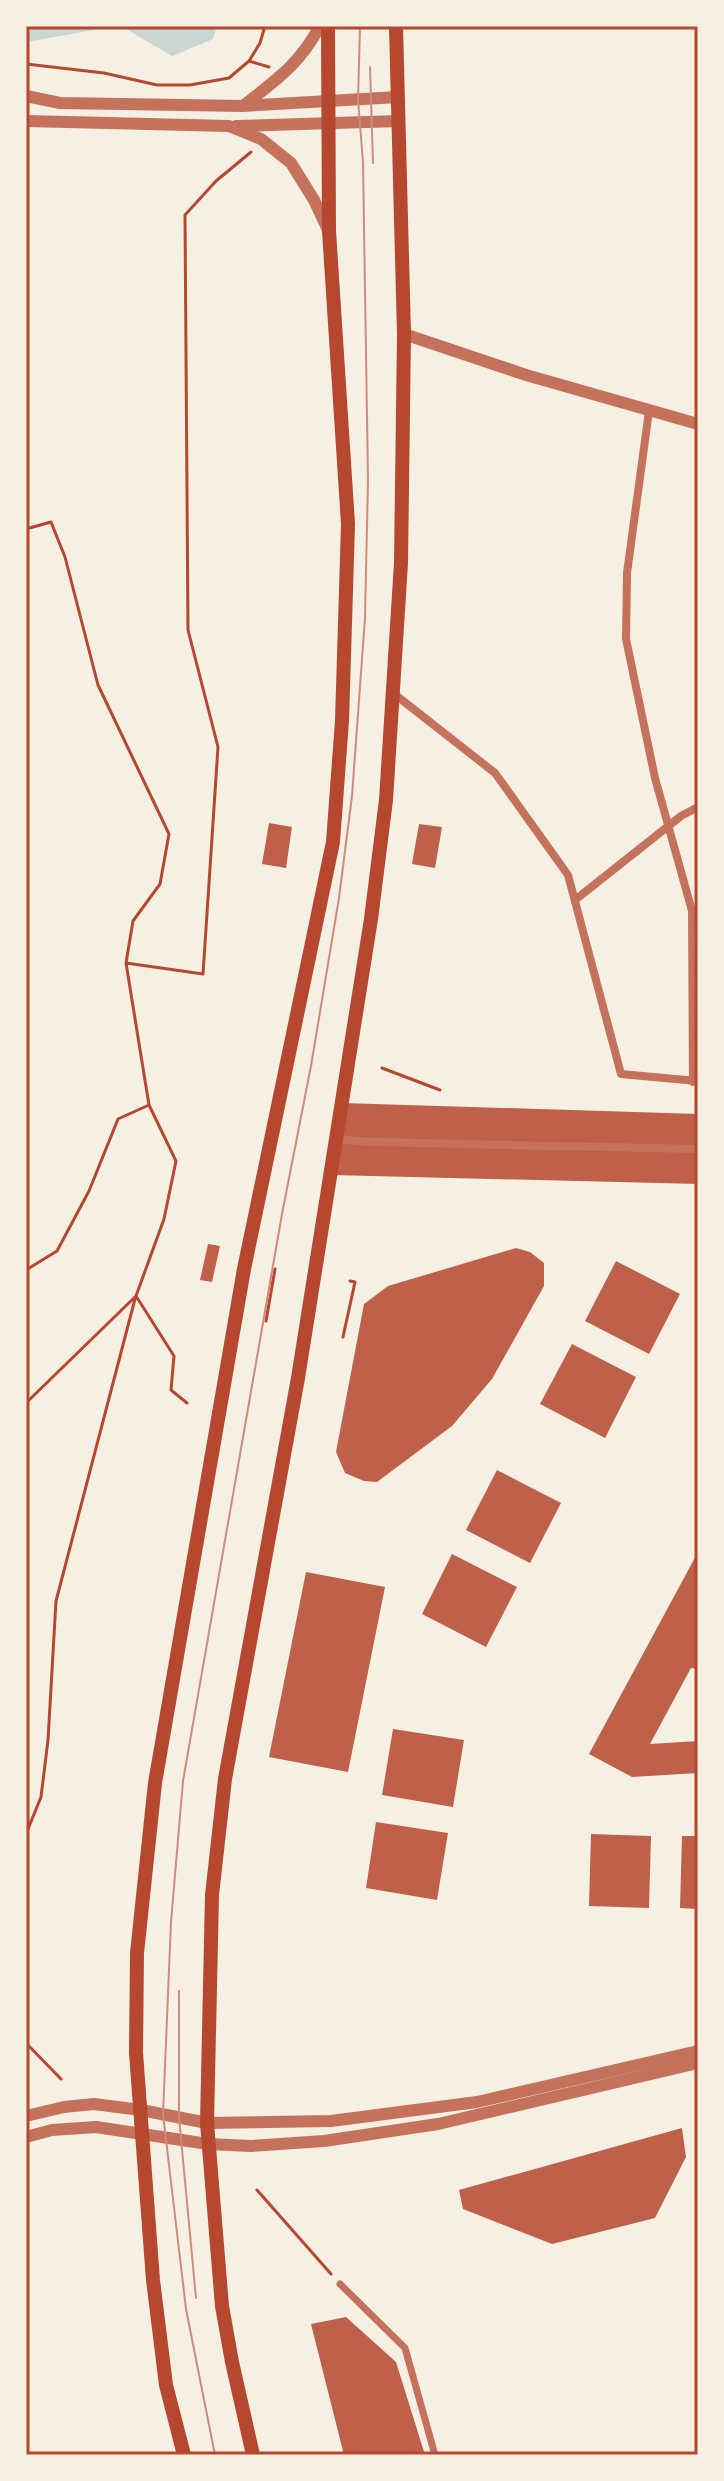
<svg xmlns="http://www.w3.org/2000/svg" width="724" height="2481" viewBox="0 0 724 2481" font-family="Roboto,sans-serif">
<rect width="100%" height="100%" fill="#f6efe4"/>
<!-- water -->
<path fill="#c9d6d2" d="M26,26H117L26,42Z
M121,26H217L213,39L172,56Z"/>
<!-- building -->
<path fill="#bf614a" d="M269,823L292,827L286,868L262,864Z
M419,824L442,827L435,868L412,864Z
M343,1103L698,1114V1184L332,1175Z
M208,1244L220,1246L212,1282L200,1280Z
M516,1248L530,1252L544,1263V1286L492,1379L452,1426L377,1482L364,1481L345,1473L336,1452L364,1304L388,1286Z
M616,1261L680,1294L649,1354L585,1321Z
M572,1344L636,1377L605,1438L540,1404Z
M497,1470L561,1503L530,1563L466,1530Z
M698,1552V1655L696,1658H698V1669L691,1668L650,1744L698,1741V1773L632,1777L589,1754Z
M452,1554L517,1587L486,1647L422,1614Z
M306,1572L385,1587L348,1772L269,1757Z
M393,1729L464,1740L453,1807L382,1795Z
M376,1822L448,1833L437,1900L366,1888Z
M591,1834L651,1836L649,1908L589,1906Z
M682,1836H698V1909L680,1908Z
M682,2128L686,2157L655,2218L552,2244L463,2209L459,2190Z
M346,2317L396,2362L425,2455H344L311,2324Z"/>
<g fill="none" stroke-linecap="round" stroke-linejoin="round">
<!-- path -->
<path stroke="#b5482f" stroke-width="3" d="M249,61L269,67
M26,64L104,73L157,85H190L229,78L249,61L260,43L265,26
M26,529L51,522L65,557L98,685L169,834L160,884L133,921L126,963L149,1105L176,1161L164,1219L136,1296L26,1403
M126,963L203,974L218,747L188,630L185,215L216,181L251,152
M382,1068L440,1090
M26,1270L57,1251L89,1191L118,1119L149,1105
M136,1296L174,1356L171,1390L187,1403
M266,1321L275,1269
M343,1337L355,1282L350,1281
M26,1834L41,1797L48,1740L56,1601L135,1299
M26,2043L61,2079
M257,2190L331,2274"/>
<!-- pedestrian -->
<path stroke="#c5725c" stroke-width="7" d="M340,2284L405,2348L435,2455"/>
<!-- minor -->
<path stroke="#c5725c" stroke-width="8" d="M649,411L627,573L626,639L655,778L692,911L693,1082
M393,693L495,773L568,875L621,1074L697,1081
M575,900L681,816L698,807
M336,1139L371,1142L698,1149"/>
<!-- tertiary -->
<path stroke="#c5725c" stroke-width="12" d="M26,96L60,103L243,106L398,97
M243,106C277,79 298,66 320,26
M26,121L229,126L261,139L291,163L314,200L328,230
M236,126L399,121
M404,334L526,375L698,424
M26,2116L64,2107L94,2104L141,2110L207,2123L331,2121L477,2102L698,2051
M26,2137L52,2130L96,2127L208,2144L251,2146L324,2141L438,2124L698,2063"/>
<!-- secondary -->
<path stroke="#b5482f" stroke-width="14" d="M184,2455L166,2385L153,2280L136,2053L137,1953L155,1783L244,1269L333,842L342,721L348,524L329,231L328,26
M253,2455L232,2362L222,2306L207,2123L212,1895L225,1779L298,1378L371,919L386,800L401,563L404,334L396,26"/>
<!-- tram -->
<path stroke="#cf8b77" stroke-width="2" d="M370,67L373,163
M179,1991V2117L196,2298
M215,2455L186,2309L163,2114L171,1922L183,1781L282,1214L311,1066L339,898L352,796L365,618L368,480L363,162L358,100L360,26"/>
</g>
<!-- border -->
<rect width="724" height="2481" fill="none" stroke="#f6efe4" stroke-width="56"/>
<rect x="28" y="28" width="668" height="2425" fill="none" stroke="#b5482f" stroke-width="3"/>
</svg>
